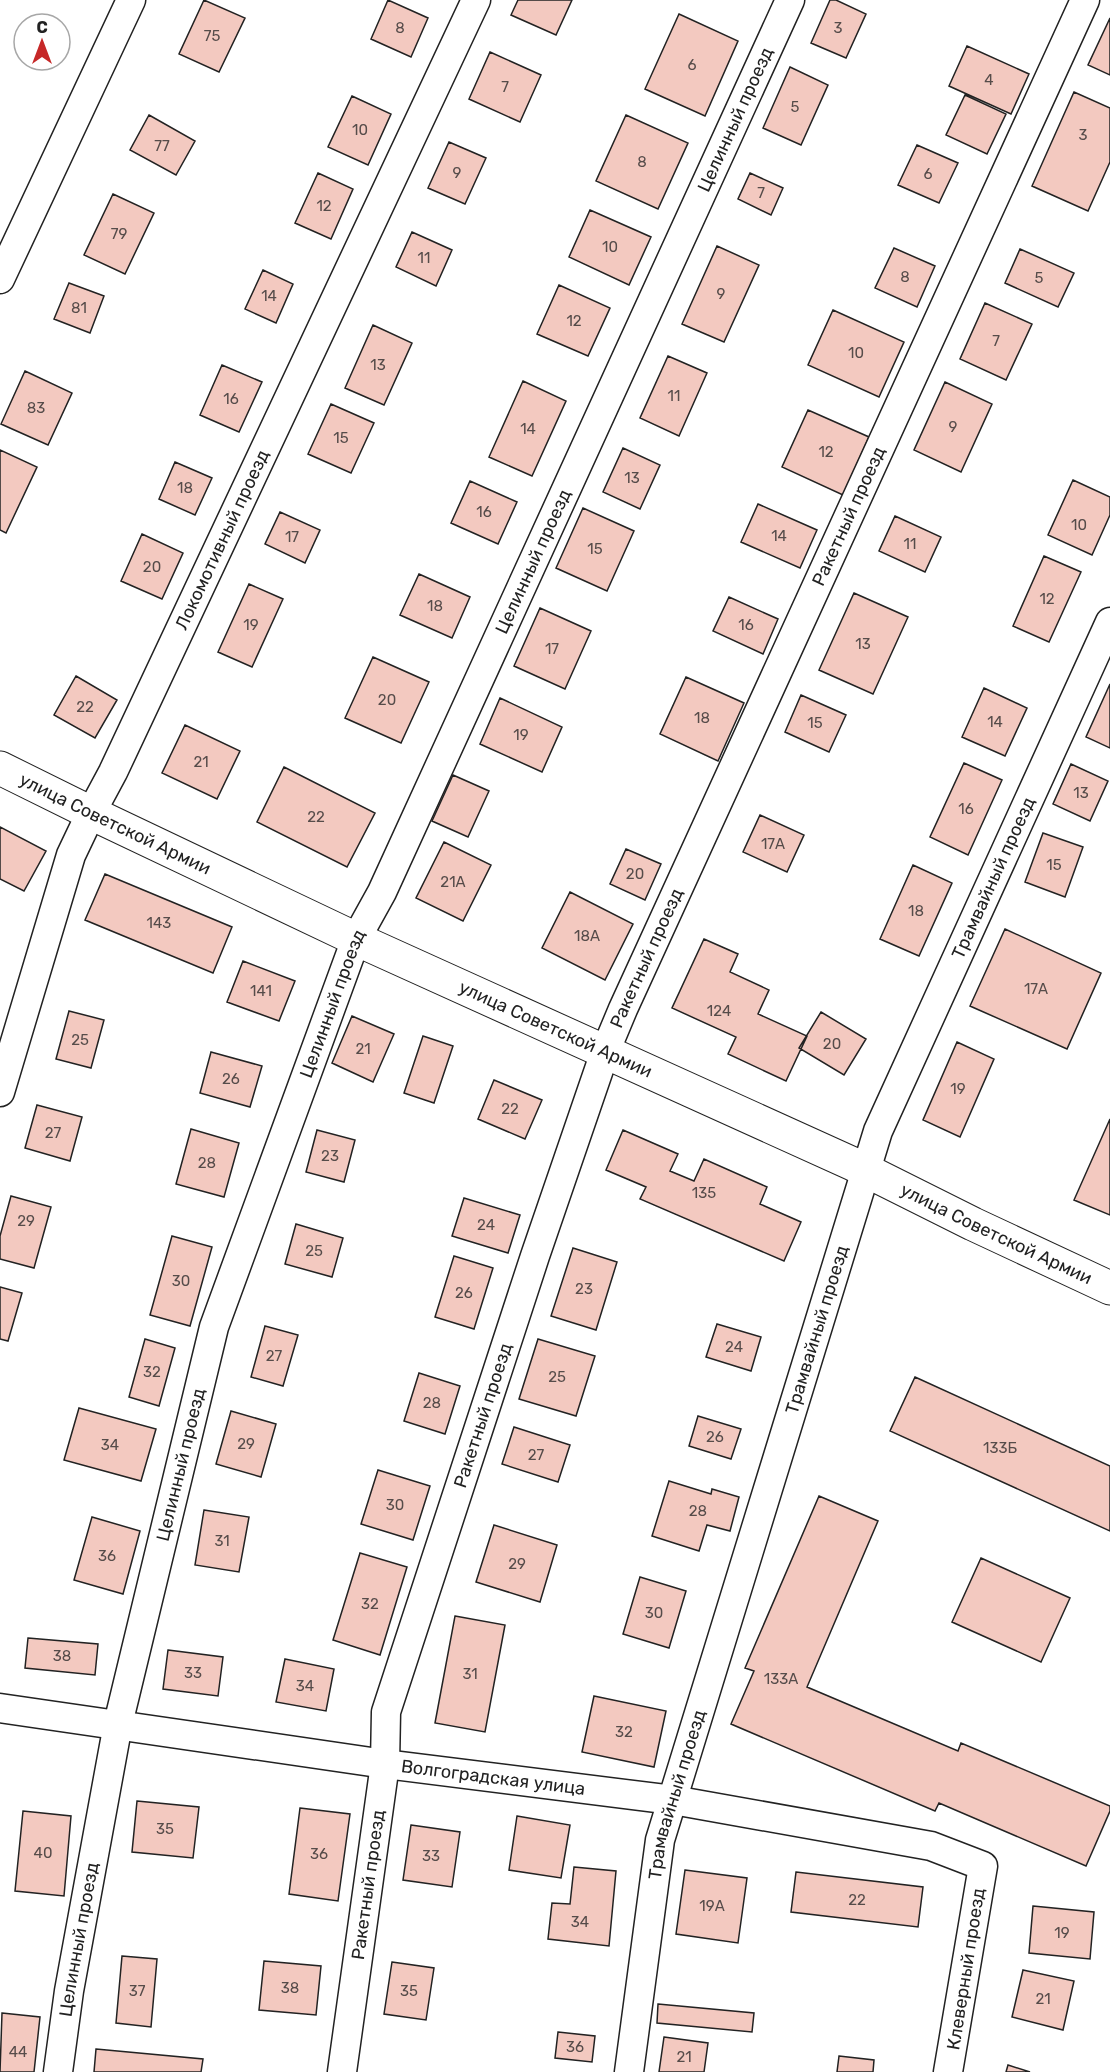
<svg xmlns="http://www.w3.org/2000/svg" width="1110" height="2072" viewBox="0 0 1110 2072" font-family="Rubik,sans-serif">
<rect width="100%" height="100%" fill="#fff"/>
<!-- building -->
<path fill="#f3c9c0" stroke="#222" stroke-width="1.5" d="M204,0L245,18L219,72L179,54Z
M388,0L428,18L411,57L371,39Z
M518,0H572L556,35L511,15Z
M830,0H836L866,14L846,58L811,43Z
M679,14L738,41L705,116L645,89Z
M1110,18V75L1088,65Z
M967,46L1029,74L1011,114L949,86Z
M490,52L541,75L520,122L469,99Z
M790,67L828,85L801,145L763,128Z
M1074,92L1110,108V162L1088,211L1032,186Z
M965,95L1006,114L987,154L946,135Z
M352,96L391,114L368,165L328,147Z
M149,115L195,141L176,175L130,150Z
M626,115L688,143L658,209L596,181Z
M449,142L486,158L465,204L428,188Z
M917,145L958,163L939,203L898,185Z
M318,173L353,189L331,239L295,223Z
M750,173L783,188L771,215L738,199Z
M113,194L154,213L125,274L84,255Z
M590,210L651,237L629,285L569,257Z
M412,232L452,250L436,286L396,267Z
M717,246L759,265L724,342L682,324Z
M894,248L935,266L917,307L875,288Z
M1020,249L1074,273L1058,307L1005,283Z
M263,270L293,284L276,323L245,309Z
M69,283L104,296L90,333L54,319Z
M559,285L610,308L588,356L537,334Z
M985,303L1032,324L1006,380L960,359Z
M833,310L904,342L879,397L808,365Z
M373,325L412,343L384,405L345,388Z
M668,356L707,373L679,436L640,418Z
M222,365L262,382L239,432L200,415Z
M25,371L72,393L48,445L1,424Z
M523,381L566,401L532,476L489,457Z
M945,382L992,404L961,472L914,450Z
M331,404L374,423L351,473L308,454Z
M808,410L869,437L843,495L782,467Z
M623,448L660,465L640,509L603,492Z
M0,450L37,467L6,533L0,530Z
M175,462L212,478L195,515L159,499Z
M1073,480L1110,497V515L1092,555L1048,535Z
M470,481L517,502L498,544L451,523Z
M758,504L817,530L800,568L741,542Z
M583,508L634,531L607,591L556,568Z
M280,512L320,530L305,563L265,544Z
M895,516L941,537L925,572L879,551Z
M142,534L183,553L162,599L121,581Z
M1044,556L1081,572L1049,642L1013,626Z
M419,574L470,597L452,638L400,615Z
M249,584L283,599L252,667L218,652Z
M854,593L908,617L873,694L819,670Z
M729,597L778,619L763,654L713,631Z
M540,608L591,631L565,689L514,666Z
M373,657L429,682L401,743L345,718Z
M76,676L117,700L95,738L54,715Z
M686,677L744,703L718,761L660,734Z
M1110,684V748L1086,737Z
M984,688L1027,708L1005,756L962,737Z
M801,695L846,715L829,752L785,732Z
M500,698L562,727L542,772L480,744Z
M185,725L240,751L217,799L162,773Z
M964,763L1002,780L968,855L930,837Z
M1071,764L1108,781L1090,821L1053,804Z
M284,767L375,813L347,867L257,822Z
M453,775L489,791L468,837L432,821Z
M760,815L804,835L787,872L743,852Z
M0,827L46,851L24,891L0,879Z
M1043,833L1083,847L1065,897L1025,882Z
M444,842L491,865L463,921L416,898Z
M626,849L661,864L645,900L610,884Z
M913,865L952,883L919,956L880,939Z
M105,874L232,927L213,973L85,920Z
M570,892L633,924L605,980L542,948Z
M1005,929L1101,973L1067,1049L970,1006Z
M704,939L738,954L730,972L769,990L758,1014L807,1036L786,1081L728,1054L736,1037L672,1008Z
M243,961L295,981L279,1021L227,1002Z
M69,1011L104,1020L91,1068L56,1059Z
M821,1012L866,1039L844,1075L799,1048Z
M352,1016L394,1034L373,1082L332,1063Z
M423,1036L453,1046L434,1103L404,1093Z
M957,1042L994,1059L960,1137L923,1120Z
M211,1052L262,1066L250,1107L200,1093Z
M494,1080L542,1100L525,1139L478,1119Z
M37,1105L82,1117L70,1161L25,1148Z
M1110,1119V1215L1074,1200Z
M191,1129L239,1143L224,1197L176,1184Z
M317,1130L355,1140L344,1182L306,1172Z
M623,1130L678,1154L670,1171L694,1181L704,1159L767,1187L760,1204L801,1222L784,1261L640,1199L646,1187L606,1170Z
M11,1196L51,1207L34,1268L0,1259V1236Z
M464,1198L520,1215L508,1253L452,1236Z
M296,1224L343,1238L332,1277L285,1264Z
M172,1236L212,1247L190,1326L150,1315Z
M573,1248L617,1262L596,1330L551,1316Z
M454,1256L493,1268L474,1329L435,1317Z
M0,1287L22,1293L8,1341L0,1339Z
M717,1324L761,1337L751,1371L706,1357Z
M265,1326L298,1335L283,1386L251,1377Z
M145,1339L175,1348L159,1406L129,1397Z
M538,1339L595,1356L576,1416L519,1399Z
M419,1373L460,1386L445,1434L404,1421Z
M915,1377L1110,1466V1531L890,1431Z
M79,1408L156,1429L141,1481L64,1460Z
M231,1411L276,1424L261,1477L216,1464Z
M698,1416L741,1429L731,1459L689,1446Z
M514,1427L570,1445L558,1482L502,1464Z
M378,1470L430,1486L413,1540L361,1524Z
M669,1481L711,1494L712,1489L739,1497L730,1531L707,1525L699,1551L652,1536Z
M819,1496L878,1521L807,1687L958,1751L961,1743L1110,1806V1811L1086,1866L939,1803L935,1811L731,1724L754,1671L745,1668Z
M204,1510L249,1517L239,1572L195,1565Z
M92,1517L140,1531L123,1594L74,1580Z
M494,1525L557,1545L540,1602L476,1582Z
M360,1553L407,1567L380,1655L333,1640Z
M981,1558L1070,1598L1041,1662L952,1622Z
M640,1577L686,1591L669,1648L623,1634Z
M455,1616L505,1625L485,1732L435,1723Z
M28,1638L98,1644L95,1675L25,1668Z
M168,1650L223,1657L218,1696L163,1689Z
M285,1659L334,1669L326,1711L276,1702Z
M594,1696L666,1711L654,1767L582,1752Z
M137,1801L199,1807L193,1858L132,1852Z
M300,1808L350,1814L338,1901L289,1894Z
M23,1811L71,1816L64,1896L15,1891Z
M517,1816L570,1825L561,1878L509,1870Z
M411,1825L460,1832L452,1887L403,1880Z
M574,1867L616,1871L609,1946L548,1939L552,1903L570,1904Z
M685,1870L747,1878L738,1943L676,1934Z
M796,1872L923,1887L918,1927L791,1912Z
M1033,1906L1094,1912L1090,1959L1029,1953Z
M122,1956L157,1959L151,2027L116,2023Z
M264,1961L321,1966L316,2015L259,2010Z
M392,1962L434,1968L426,2020L384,2014Z
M1023,1970L1074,1981L1063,2030L1012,2017Z
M658,2004L754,2013L752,2032L657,2023Z
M2,2013L40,2017L34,2072H0Z
M558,2032L595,2036L592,2062L555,2058Z
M664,2037L708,2043L704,2072H659Z
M96,2049L203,2059L201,2072H94Z
M839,2056L874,2060L873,2072H837Z
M1008,2065L1030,2072H1006Z"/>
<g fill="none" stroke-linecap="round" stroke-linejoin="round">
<!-- street casing -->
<g stroke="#222" stroke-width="31">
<g id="street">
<path d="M0,279L131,0"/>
<path id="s1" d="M0,1092L71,855L91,813L113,772L476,0"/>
<path id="s2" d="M0,1708L385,1764L673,1800L931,1846L983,1866L948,2072"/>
<path id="s3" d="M58,2072L69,1991L118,1724L214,1327L356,939L382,892L790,0"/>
<path id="s4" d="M342,2072L385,1764L386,1712L535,1256L605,1052L623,1009L1085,0"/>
<path id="s5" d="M629,2072L660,1840L878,1131L1110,622"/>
</g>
</g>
<!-- secondary casing -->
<g stroke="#222" stroke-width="35">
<g id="secondary">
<path id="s6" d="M0,768L91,813L356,939L853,1164L973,1224L1110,1288"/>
</g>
</g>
<!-- street -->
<use href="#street" stroke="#fff" stroke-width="28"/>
<!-- secondary -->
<use href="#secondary" stroke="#fff" stroke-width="33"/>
</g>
<g text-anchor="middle" stroke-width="4.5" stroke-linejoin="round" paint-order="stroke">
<!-- number labels -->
<g font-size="15" fill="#564c4a">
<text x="400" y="33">8</text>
<text x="838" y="33">3</text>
<text x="212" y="41">75</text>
<text x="692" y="70">6</text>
<text x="989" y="85">4</text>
<text x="505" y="92">7</text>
<text x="795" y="112">5</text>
<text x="360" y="135">10</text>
<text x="1083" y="140">3</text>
<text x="162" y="151">77</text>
<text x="642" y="167">8</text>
<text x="457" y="178">9</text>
<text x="928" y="179">6</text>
<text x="761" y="198">7</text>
<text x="324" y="211">12</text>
<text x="119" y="239">79</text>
<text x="610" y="252">10</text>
<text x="424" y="263">11</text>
<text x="905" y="282">8</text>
<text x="1039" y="283">5</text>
<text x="721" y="299">9</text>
<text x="269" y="301">14</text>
<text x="79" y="313">81</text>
<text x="574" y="326">12</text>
<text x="996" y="346">7</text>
<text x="856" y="358">10</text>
<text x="378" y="370">13</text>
<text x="674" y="401">11</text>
<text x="231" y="404">16</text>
<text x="36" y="413">83</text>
<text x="953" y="432">9</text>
<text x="528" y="434">14</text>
<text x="341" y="443">15</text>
<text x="826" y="457">12</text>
<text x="632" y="483">13</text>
<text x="185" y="493">18</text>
<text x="484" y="517">16</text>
<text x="1079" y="530">10</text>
<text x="779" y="541">14</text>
<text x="292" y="542">17</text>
<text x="910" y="549">11</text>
<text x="595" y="554">15</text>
<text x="152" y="572">20</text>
<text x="1047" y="604">12</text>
<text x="435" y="611">18</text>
<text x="251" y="630">19</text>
<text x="746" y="630">16</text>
<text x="863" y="649">13</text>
<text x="552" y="654">17</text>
<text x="387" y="705">20</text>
<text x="85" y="712">22</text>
<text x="702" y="723">18</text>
<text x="995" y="727">14</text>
<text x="815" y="728">15</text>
<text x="521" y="740">19</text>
<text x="201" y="767">21</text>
<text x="1081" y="798">13</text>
<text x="966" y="814">16</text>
<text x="316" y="822">22</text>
<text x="773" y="849">17А</text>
<text x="1054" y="870">15</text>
<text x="635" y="879">20</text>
<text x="453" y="887">21А</text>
<text x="916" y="916">18</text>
<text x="159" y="928">143</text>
<text x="587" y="941">18А</text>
<text x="1036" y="994">17А</text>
<text x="261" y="996">141</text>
<text x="719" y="1016">124</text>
<text x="80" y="1045">25</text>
<text x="832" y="1049">20</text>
<text x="363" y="1054">21</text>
<text x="231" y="1084">26</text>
<text x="958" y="1094">19</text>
<text x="510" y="1114">22</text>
<text x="53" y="1138">27</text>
<text x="330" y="1161">23</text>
<text x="207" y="1168">28</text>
<text x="704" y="1198">135</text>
<text x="26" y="1226">29</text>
<text x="486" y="1230">24</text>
<text x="314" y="1256">25</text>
<text x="181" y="1286">30</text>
<text x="584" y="1294">23</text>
<text x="464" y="1298">26</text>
<text x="734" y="1352">24</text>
<text x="274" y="1361">27</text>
<text x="152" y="1377">32</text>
<text x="557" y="1382">25</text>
<text x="432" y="1408">28</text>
<text x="715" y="1442">26</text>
<text x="246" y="1449">29</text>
<text x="110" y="1450">34</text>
<text x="1000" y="1453">133Б</text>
<text x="536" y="1460">27</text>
<text x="395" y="1510">30</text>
<text x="698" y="1516">28</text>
<text x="222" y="1546">31</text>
<text x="107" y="1561">36</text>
<text x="517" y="1569">29</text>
<text x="370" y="1609">32</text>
<text x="654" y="1618">30</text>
<text x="62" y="1661">38</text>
<text x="193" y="1678">33</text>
<text x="470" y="1679">31</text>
<text x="781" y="1684">133А</text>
<text x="305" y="1691">34</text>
<text x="624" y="1737">32</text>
<text x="165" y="1834">35</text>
<text x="43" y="1858">40</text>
<text x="319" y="1859">36</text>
<text x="431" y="1861">33</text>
<text x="857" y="1905">22</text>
<text x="712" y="1911">19А</text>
<text x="580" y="1927">34</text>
<text x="1062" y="1938">19</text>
<text x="290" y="1993">38</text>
<text x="137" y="1996">37</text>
<text x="409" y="1996">35</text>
<text x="1043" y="2004">21</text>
<text x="575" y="2052">36</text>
<text x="18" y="2057">44</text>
<text x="684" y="2062">21</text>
</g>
<!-- street labels -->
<g font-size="18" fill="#222" stroke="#fff">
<text dy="6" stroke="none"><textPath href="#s3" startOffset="2078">Целинный проезд</textPath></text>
<text dy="6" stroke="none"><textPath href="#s4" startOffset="1647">Ракетный проезд</textPath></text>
<text dy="6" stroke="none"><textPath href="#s1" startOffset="597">Локомотивный проезд</textPath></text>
<text dy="6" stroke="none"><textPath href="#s3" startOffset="1592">Целинный проезд</textPath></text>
<text dy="6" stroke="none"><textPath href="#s6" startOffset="128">улица Советской Армии</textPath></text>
<text dy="6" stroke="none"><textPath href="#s5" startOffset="1254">Трамвайный проезд</textPath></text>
<text dy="6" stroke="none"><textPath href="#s4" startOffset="1161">Ракетный проезд</textPath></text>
<text dy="6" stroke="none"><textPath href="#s3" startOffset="1106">Целинный проезд</textPath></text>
<text dy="6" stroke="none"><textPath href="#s6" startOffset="614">улица Советской Армии</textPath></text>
<text dy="6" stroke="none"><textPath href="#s6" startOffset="1100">улица Советской Армии</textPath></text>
<text dy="6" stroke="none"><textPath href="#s5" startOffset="768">Трамвайный проезд</textPath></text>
<text dy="6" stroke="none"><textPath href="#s4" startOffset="675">Ракетный проезд</textPath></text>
<text dy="6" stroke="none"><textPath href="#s3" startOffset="620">Целинный проезд</textPath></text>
<text dy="6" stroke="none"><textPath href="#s2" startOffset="498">Волгоградская улица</textPath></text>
<text dy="6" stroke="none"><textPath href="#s5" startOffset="282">Трамвайный проезд</textPath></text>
<text dy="6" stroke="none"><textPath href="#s4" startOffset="189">Ракетный проезд</textPath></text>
<text dy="6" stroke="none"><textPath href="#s3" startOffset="134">Целинный проезд</textPath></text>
<text transform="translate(966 1969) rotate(-81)" y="6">Клеверный проезд</text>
</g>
</g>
<!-- north arrow -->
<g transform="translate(42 42)"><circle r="28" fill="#ffffff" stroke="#a7a7a7" stroke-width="1.5"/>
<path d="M0-4.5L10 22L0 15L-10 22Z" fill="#c62828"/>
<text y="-9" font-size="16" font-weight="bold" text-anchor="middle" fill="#222222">С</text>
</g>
</svg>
